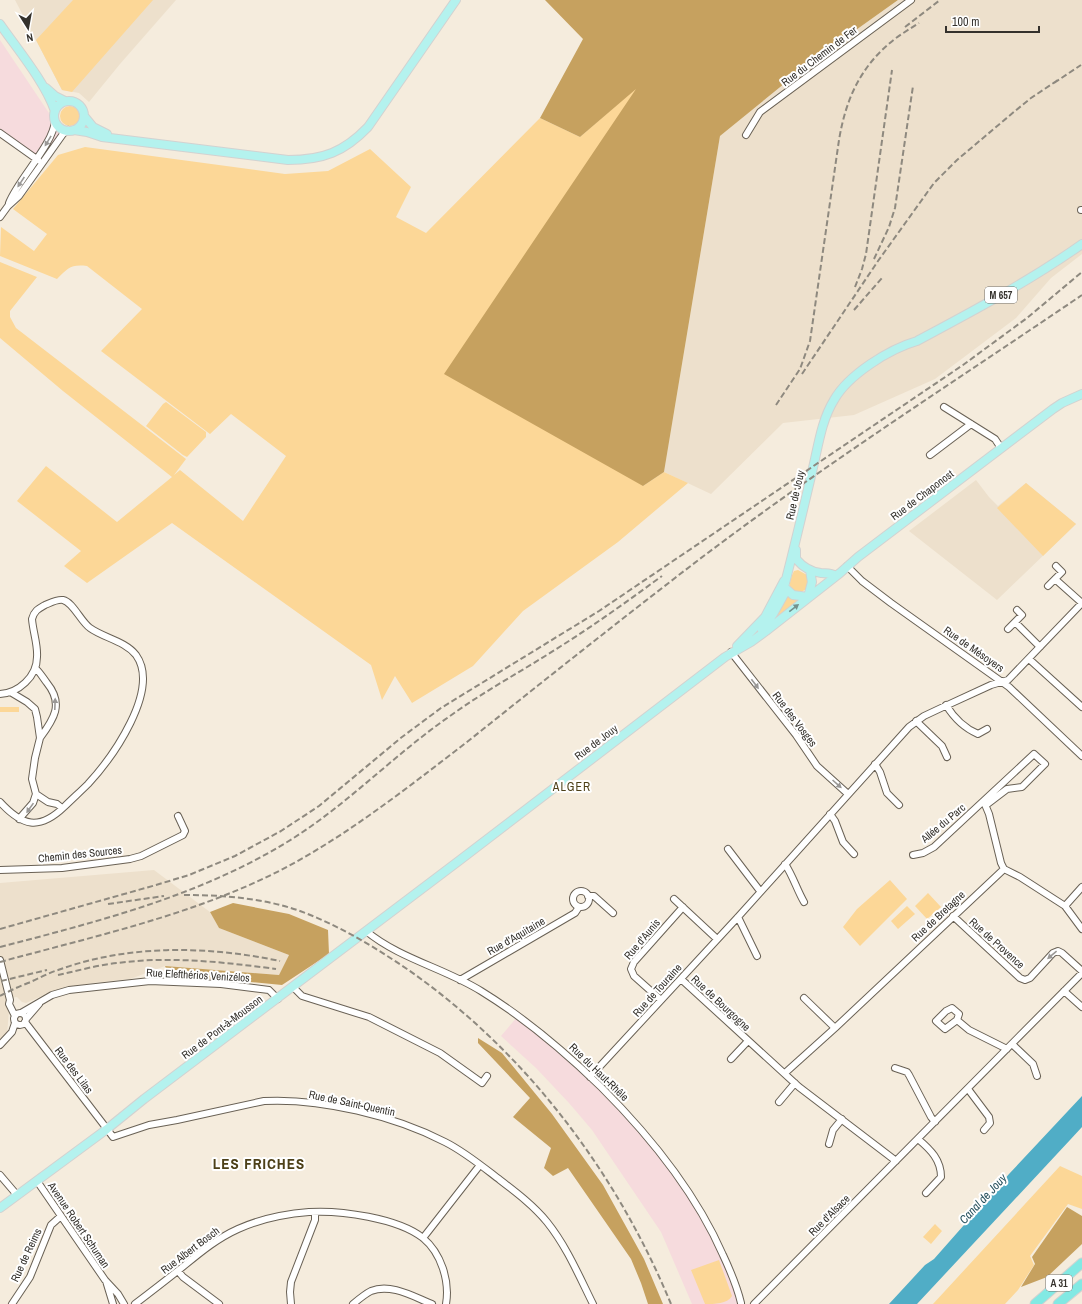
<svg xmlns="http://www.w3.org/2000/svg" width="1082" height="1304" viewBox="0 0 1082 1304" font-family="'Archivo Narrow',sans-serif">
<rect width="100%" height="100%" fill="#f5ecdd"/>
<!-- built -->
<path fill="#ede0cc" d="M15,0H176L120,64L89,102L79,93L62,90Z
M898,0H1082V254L1051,278L1016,318L935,379L854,415L783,423L711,494L664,472L720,136L811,62Z
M976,480L989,497L998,506L1026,483L1076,524L997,600L909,531Z
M154,870L210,912L219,928L289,955L279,975L165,966L130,979L92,983L51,992L26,1003L22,1002L17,997L10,998L7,1035L0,1042V883Z"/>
<!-- industrial -->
<path fill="#f6dbdd" d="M0,40L57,125L64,130L42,163L0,133Z
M518,1016L548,1038L620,1106L694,1199L736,1282L739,1304H692L661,1232L592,1130L569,1103L536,1068L501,1036Z"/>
<!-- green -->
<path fill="#fcd797" d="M73,0H153L72,92L62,90L36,40Z
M637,87L643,486L664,472L688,483L618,542L523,611L473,666L412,703L395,676L382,700L371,665L172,523L87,583L64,566L81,551L17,501L46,466L117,522L172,477L63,391L0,338V262L37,277L10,311V317L16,328L186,459L174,475L180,470L243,521L286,456L231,414L210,434L101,351L142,309L87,266C71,264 68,268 57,279L0,256L1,227L34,251L47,234L13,209L58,155L85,147L285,174L328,171L370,149L411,187L396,217L426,233L540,118L580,137Z
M60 116a10 10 0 1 1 20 0a10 10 0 1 1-20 0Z
M166,402L206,432V437L204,439L187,457L183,455L146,426L163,404Z
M1026,483L1076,524L1043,556L997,508Z
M798,570L807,575L809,580L806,589C800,594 796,593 790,589C789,584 791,576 794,571Z
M786,594L802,599L768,625Z
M0,707H19V712H0Z
M890,880L907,899L860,946L843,927L857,909Z
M928,893L941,907L927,919L915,906Z
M907,906L915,914L898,929L891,921Z
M1060,1166L1082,1176V1209L1068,1204L1030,1256L1034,1265L1018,1290L1005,1304H933Z
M935,1224L942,1231L931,1244L923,1237Z
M719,1260L732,1296C727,1304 715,1304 705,1304L691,1270Z"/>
<!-- forest -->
<path fill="#c6a15f" d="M545,0H898L811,62L720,136L664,472L643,486L444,374L636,89L580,137L540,118L583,39Z
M233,903L289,914L328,930L329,954L282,985L220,979L171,978L165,966L279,975L289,955L219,928L210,912Z
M478,1038L502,1053L552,1114L603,1185L644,1259L663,1304H648L641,1283L631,1259L568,1168L553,1176L544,1168L551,1148L513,1117L530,1098L478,1043Z
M1067,1207L1082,1216V1244L1047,1277L1021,1287L1035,1264L1032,1257Z"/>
<!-- water -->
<path fill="#50adc6" d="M1082,1096V1127L1070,1140L917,1304H889L925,1265L934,1259L1009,1174Z"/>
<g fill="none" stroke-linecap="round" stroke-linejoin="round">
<!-- minor casing -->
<g stroke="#696155" stroke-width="8">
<path id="minor" d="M0,133L38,160
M746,135L760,112L911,0
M9,203C19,178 53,145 55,121
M1081,210H1082
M0,217L8,206L19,196L63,134L68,130
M944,407L995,439L1001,448
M930,455L971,424
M847,566L862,581L891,603L1009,687L1082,756
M1055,579L1082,603
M1048,586L1062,572L1056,566
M1015,622L1040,647
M1008,629L1022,615L1017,610
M731,652L796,735L817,766L848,794
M1029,659L1082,707
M35,668C40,672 43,678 47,683C64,704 54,719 40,738
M12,693L27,702L35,709L37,717L40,738L35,758L32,779L36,794L33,803L19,819
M0,694C18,693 37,677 37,657C38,645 33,632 32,619C34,611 38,609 45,605C50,603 57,599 63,600C73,602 81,622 90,628C104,638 125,641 136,655C161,690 112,758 88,784C80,792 72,799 64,807C39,831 22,826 0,802
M946,705C954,718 964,728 978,734L987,729
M916,721L942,746L947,757
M875,764L880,772L887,793L899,805
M36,794L48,802L57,804L62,808
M984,802L989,814L1001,863L1004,869
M830,814L835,821L843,842L854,854
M728,849L760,891
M913,855L923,853L934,847L1034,754L1045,764L1022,787L1007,789L986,805
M785,864C793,876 797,890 804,902
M0,870L62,868L130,859L141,856L183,835L185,831L178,816
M1082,887L1065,906L1082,929
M573 899a8 8 0 1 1 16 0a8 8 0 1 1-16 0Z
M588,896H594L613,913
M674,899L717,939
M953,916L1020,978L1025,980L1030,978L1053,953L1058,951L1062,953L1082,971
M738,917L757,956
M366,931C400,959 444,968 481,991C525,1018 564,1051 601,1087C650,1136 695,1191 723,1255C730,1270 737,1286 741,1303
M0,960L10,1000L9,1004L15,1016
M681,979L799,1087L896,1161
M460,980L575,913L579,907
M293,987L302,996L369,1017L440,1053L482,1083L487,1076
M1064,991L1082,1007
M804,998L835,1028
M661,1000L634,976L631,969L634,962L683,907
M952,1008L959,1014L957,1020L945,1029L936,1021L946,1011Z
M21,1013L52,995L69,990L150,981L221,984L269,990L278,999
M14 1019a6 6 0 1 1 12 0a6 6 0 1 1-12 0Z
M26,1019L39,1004
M957,1020L969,1030L1007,1049
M25,1022L107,1129L113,1137L149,1125L177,1120L264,1101C321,1098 395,1116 445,1142C465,1152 483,1167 500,1180C517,1193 534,1206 547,1222C567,1247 579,1276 593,1304
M1012,1044L1033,1064L1037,1076
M0,1045L12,1032L15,1023
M731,1059L748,1041
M895,1068L907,1072L909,1075L931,1117L935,1122
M785,1073L835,1028L1004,869L1020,877L1065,906
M590,1077L738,917L909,727L924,716L941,708L991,685L1008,680L1082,603
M968,1089L989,1117L990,1123L984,1130
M779,1102L795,1083
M918,1139C931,1150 941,1160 941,1177L926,1193
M829,1144L833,1130L842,1119
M0,1175L17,1195
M37,1181L105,1280L118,1294L124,1304
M423,1238L480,1165
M178,1271L183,1277L219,1304
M106,1281L113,1304
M12,1304L30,1277L51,1225L61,1216
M135,1304C152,1291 169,1278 185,1265C202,1251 218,1238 238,1229C260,1219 284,1214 309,1212C340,1210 398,1218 423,1238C441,1253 450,1281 446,1304
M291,1304L290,1292L291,1282L315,1220V1212
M353,1304C359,1299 365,1294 371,1291C391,1283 414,1297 432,1304
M754,1304L1082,973"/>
</g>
<!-- major casing -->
<g stroke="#d2d2d1" stroke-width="10">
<path id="major" d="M0,24C18,50 45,82 55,111
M46,88L55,96L65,101
M54 116a15 15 0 1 1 30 0a15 15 0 1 1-30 0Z
M84,116L93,127L107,134
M74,130L87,132L102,137L288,160C323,160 344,152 368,127L456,0
M796,550V559C802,566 811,572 821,573C826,573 829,573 834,575
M784,587L793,595L808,597
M808,597L812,582L810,570
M762,630L773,614L783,596L785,593L784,587C794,549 803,510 812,472C818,448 821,421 834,400C848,375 889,349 917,341C973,311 1030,281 1082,244
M737,646L765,617L784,581
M0,1208L107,1129L144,1099L460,860L725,657L751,642L766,631L840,573L858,557L1053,409L1062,403L1082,394"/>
</g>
<!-- highway casing -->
<g stroke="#d2d2d1" stroke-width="11">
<path id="highway" d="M1035,1304L1082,1263
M1058,1304L1082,1284"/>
</g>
<!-- minor -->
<use href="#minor" stroke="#fff" stroke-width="6"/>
<!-- major -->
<use href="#major" stroke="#b4f2ee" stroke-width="8"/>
<!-- highway -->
<use href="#highway" stroke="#82e9e3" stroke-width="9"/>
<!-- rail -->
<path stroke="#8e897f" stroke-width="2" stroke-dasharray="6 3" stroke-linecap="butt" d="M905,27L940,0
M1054,83L1081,65
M874,259L889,227L895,208L913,86
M855,287L862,269L866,254L892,70
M854,310L882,278
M802,374L878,261L934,183L957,160L1015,111L1031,98L1058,80
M776,405L800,369L810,341L839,140C846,98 861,65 896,38C903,33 911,28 919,23
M184,895C223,895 263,898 300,911C338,925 373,946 407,969C525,1051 616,1171 671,1304
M108,904L164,896
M0,929L156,885L189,875L235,856L281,831L319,806L402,737L441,708L599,611L963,365L1027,318L1082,272
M0,947C100,921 203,895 292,839C349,803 395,754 450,716C486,690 524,670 561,646C596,624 629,600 662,576
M0,962C95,936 193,915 281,870C348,835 407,788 467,742C536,687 605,632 675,578C805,477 945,388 1082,295
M58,975C77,971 97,965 117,963C170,956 223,962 276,969
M1,981L47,970
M0,996C9,991 18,987 28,983C38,979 48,973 58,970C130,944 207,946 280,961"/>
</g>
<!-- one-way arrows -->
<defs><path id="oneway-solid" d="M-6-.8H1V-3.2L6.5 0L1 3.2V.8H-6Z"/></defs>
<g fill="#9a9896">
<use href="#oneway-solid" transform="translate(48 141) rotate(121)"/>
<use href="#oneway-solid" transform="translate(21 182) rotate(124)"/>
<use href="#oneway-solid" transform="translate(755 684) rotate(53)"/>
<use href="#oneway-solid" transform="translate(55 704) rotate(-88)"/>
<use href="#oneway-solid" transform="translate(837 784) rotate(42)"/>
<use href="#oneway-solid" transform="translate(30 808) rotate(125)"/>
<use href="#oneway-solid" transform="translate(1052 955) rotate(140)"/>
</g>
<use fill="#74928d" href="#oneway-solid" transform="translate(794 608) rotate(-38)"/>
<g text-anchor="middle" stroke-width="4" stroke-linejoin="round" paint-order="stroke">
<!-- shield labels -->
<g fill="#fff" stroke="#716f6b" stroke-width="1">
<rect x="985" y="287" width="32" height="16" rx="3"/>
<rect x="1046" y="1275" width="26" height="16" rx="3"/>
</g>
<g font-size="10" font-weight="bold" fill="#34312c">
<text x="1001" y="299">M 657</text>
<text x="1059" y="1287">A 31</text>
</g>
<!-- street labels -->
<g font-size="11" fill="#34312c" stroke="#fff">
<text transform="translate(819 56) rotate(-37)" y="4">Rue du Chemin de Fer</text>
<text transform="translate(795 495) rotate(-77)" y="4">Rue de Jouy</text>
<text transform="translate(922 495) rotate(-37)" y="4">Rue de Chaponost</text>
<text transform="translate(974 649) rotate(35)" y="4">Rue de Mésoyers</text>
<text transform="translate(795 719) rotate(53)" y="4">Rue des Vosges</text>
<text transform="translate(596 742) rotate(-37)" y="4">Rue de Jouy</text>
<text transform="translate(943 823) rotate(-40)" y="4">Allée du Parc</text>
<text transform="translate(80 854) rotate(-6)" y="4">Chemin des Sources</text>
<text transform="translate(938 916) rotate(-43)" y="4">Rue de Bretagne</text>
<text transform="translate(516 936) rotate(-30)" y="4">Rue d'Aquitaine</text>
<text transform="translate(642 939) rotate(-50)" y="4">Rue d'Aunis</text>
<text transform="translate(997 943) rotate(42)" y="4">Rue de Provence</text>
<text transform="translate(198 975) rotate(3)" y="4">Rue Elefthérios Venizélos</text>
<text transform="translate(657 990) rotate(-48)" y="4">Rue de Touraine</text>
<text transform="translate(721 1003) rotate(43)" y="4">Rue de Bourgogne</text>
<text transform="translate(222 1027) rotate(-37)" y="4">Rue de Pont-à-Mousson</text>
<text transform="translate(74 1070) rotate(53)" y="4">Rue des Lilas</text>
<text transform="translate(599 1072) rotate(44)" y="4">Rue du Haut-Rhêle</text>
<text transform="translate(352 1103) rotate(12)" y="4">Rue de Saint-Quentin</text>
<text transform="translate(829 1215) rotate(-45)" y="4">Rue d'Alsace</text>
<text transform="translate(79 1225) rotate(56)" y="4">Avenue Robert Schuman</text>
<text transform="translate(190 1250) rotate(-37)" y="4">Rue Albert Bosch</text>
<text transform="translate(26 1255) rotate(-65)" y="4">Rue de Reims</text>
</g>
<!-- neighbourhood labels -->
<g font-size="12" letter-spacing="1" fill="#4d4018" stroke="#fff">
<text x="572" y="791">ALGER</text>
</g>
<!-- water labels -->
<g font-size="12" font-style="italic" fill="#27505c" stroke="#fff">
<text transform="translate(983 1199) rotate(-47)" y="4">Canal de Jouy</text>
</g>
<!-- district labels -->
<g font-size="15" font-weight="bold" letter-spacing="1" fill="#4d4018" stroke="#fff">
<text x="259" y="1169">LES FRICHES</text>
</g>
</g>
<!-- north arrow -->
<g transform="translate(28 28) rotate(169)" stroke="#ffffff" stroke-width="3" paint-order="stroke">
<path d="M0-3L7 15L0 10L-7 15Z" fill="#34312c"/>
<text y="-6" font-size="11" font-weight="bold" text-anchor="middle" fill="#34312c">N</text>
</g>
<!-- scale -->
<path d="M946 26v6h93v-6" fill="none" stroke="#34312c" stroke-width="2"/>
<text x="952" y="26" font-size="12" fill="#34312c" stroke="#ffffff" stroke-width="3" paint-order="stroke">100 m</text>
</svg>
